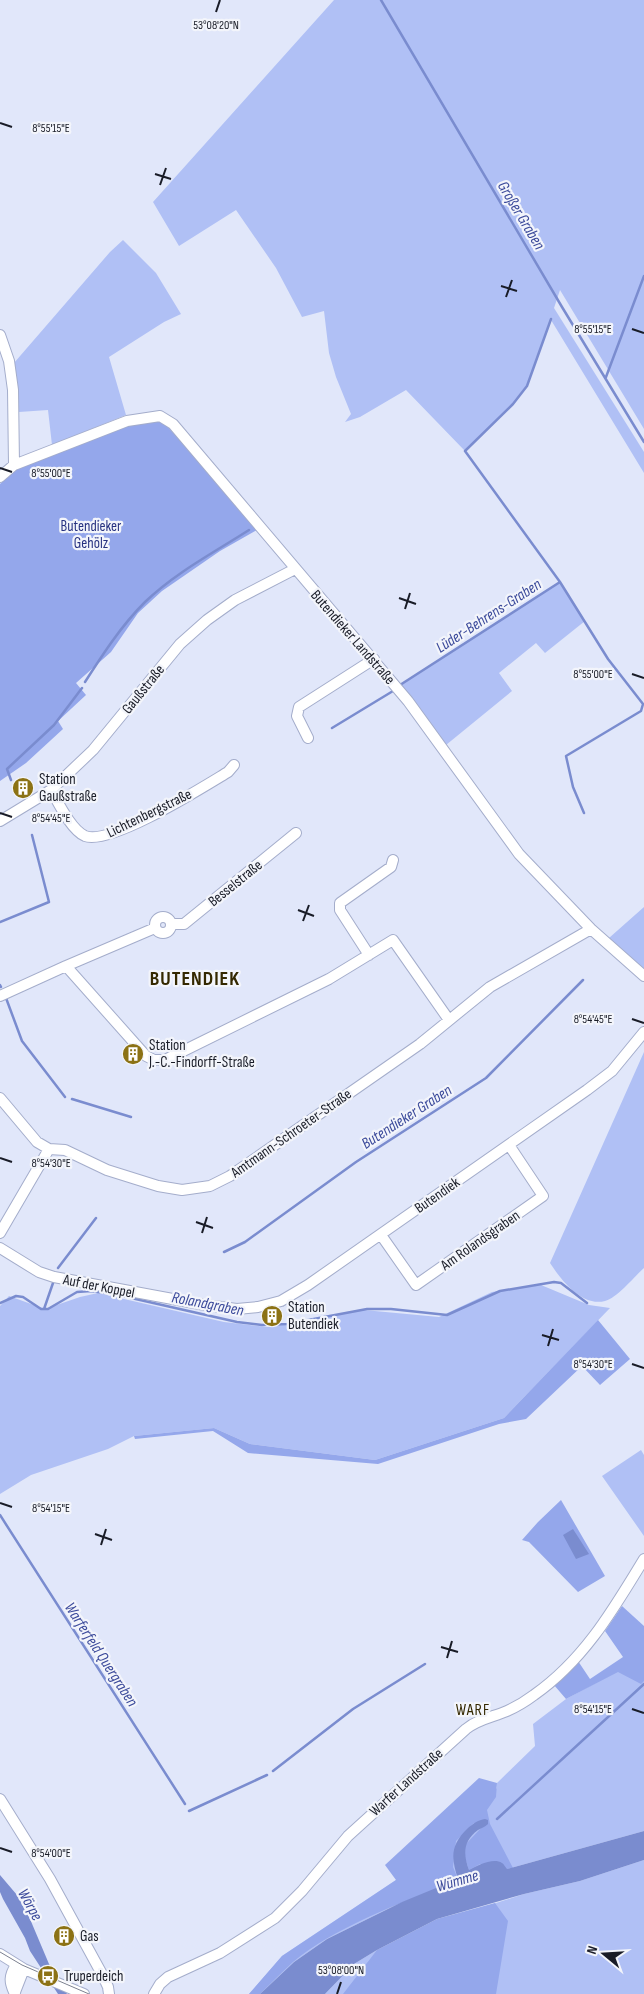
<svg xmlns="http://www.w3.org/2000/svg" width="644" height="1994" viewBox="0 0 644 1994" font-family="'Sofia Sans Condensed',sans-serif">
<rect width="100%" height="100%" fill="#e1e7fa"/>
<!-- green -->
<path fill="#b0c0f5" d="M334,0H644V429L560,290L554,308L644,452V473L551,320L527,386L513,404L465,451L406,390L360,417L345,422L351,414L336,377L329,353L324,311L302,317L276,268L236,210L179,246L153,202Z
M123,240L156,273L181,314L164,322L109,357L126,415L52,445L48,410L19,412L14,363L110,252Z
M560,582L585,621L545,653L536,643L499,673L512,691L446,745L400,685Z
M644,907V969L609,938Z
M644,1052V1268C635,1276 617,1298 605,1301C582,1307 561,1280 550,1263Z
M541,1285L589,1305L610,1308L504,1418L375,1460L250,1444L214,1428L134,1436L108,1449L31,1475L0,1494V1306L9,1296L45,1309L80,1297L98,1293L224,1322L267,1327L364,1310L439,1317L492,1292Z
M641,1450L644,1455V1536L602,1476Z
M644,1660V1831L507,1869L458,1879L402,1902L327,1939L294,1962L260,1994H249L282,1956L396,1880L497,1788V1783L535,1746L533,1724L566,1699L618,1671Z
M644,1860V1994H325L354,1964L377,1950L468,1912L524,1894L580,1881Z"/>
<!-- forest -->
<path fill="#94a7eb" d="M161,420L207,468L257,530L220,551L162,591L138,613L111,652L76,683L86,695L58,721L63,729L26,763L0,781V484L14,470L128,425Z
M598,1320L630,1359L600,1385L582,1366L526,1419L499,1424L378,1464L248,1453L213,1431L135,1439L134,1436L214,1428L250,1444L375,1460L504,1418Z
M561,1500L605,1576L578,1592L529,1542L522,1540L538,1522Z
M622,1606L644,1626V1681L641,1684L618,1672L566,1699L554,1685L578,1661L590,1679L623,1657L605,1631Z
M479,1778L497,1783L496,1797L487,1810L490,1824L513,1868L507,1869L480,1864L469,1870L465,1858V1845L481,1828L474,1823L456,1841L453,1867L458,1879L453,1883C402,1902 335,1927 293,1962C282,1972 271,1983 260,1994H249L282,1956L396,1880L385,1865Z
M495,1903L508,1921L496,1994H343L377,1950L437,1919Z"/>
<!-- water -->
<path fill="#7a8ccf" d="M573,1529L589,1554L576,1559L563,1535Z
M485,1819L488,1820V1824C485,1827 481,1828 478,1830C463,1841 463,1854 469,1870C477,1866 493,1857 502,1863C504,1864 505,1867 507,1869L644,1831V1860L580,1881L524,1894L437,1919L377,1950L354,1964L325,1994H260L294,1962L327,1939L402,1902L458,1879C451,1858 450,1845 468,1828C474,1823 478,1820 485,1819Z
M0,1875L17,1895L30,1919L49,1964L67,1994H58L30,1951L25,1938L3,1899L0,1892Z"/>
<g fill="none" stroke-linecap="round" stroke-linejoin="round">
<!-- stream -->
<path stroke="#7a8ccf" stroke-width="2.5" d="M381,0L562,307L644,442
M551,319L527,386L513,404L465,451L560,582
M606,377L644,276
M85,682C103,654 121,626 145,602C175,573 213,553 249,530
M400,685L560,582L608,659L643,704L641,711L566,756L573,787L584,813
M332,728L393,691
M11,780L7,769L54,725L82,688
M0,922L49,902L32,835
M0,985L1,987
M6,998L22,1041L65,1097
M72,1099L131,1117
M224,1252L245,1242L356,1162L486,1078L583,980
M58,1268L96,1218
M0,1303L16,1296L23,1297L41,1309H48L77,1292L91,1291L118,1295L237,1322L262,1325L287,1324L367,1309H391L447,1315L500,1291L554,1282L561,1283L587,1303
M44,1309L53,1283
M0,1515L185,1804
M273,1771L353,1709L425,1664
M189,1811L267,1775
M497,1819L644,1684"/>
<!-- minor casing -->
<g stroke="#a4adcb" stroke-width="12">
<path id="minor" d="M0,335L9,361L13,390L14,465
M0,477L14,465L127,421L160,416L173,424L408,701L519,854L591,929L644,976
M308,738L297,716L299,707L374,659
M51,790C58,802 71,830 85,836C110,846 203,787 228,772L234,765
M0,821L51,790L93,750L180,644L207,620L235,600L295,569
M155 925a8 8 0 1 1 16 0a8 8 0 1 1-16 0Z
M171,924H184L296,833
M369,955L340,910V903L391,867L393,860
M66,966L155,928
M0,996L66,966L146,1056L154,1060H165L329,979L393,940L449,1020
M0,1098L37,1142L49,1149
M0,1233L49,1149L65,1150L107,1170L158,1186L182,1190L210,1186L230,1176L420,1044L490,987L591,929
M381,1235L416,1285L543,1196L509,1145
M0,1248L39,1272L54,1277L205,1305L237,1309L258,1307L281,1301L308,1285L587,1090L612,1071L644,1032
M0,1799L50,1879L103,1976L108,1987L109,1994
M0,1954L24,1969L84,1994
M15,1992L24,1969
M15,1994C9,1982 9,1976 16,1965
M154,1994L160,1984L168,1977L220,1953L275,1918L302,1891L348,1836L466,1729C478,1719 493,1717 507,1711C516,1707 526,1701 534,1695C584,1660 613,1610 644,1559"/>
</g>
<!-- minor -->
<use href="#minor" stroke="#fff" stroke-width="10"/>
<!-- tram -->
<path stroke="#7c8190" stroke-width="1" d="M0,1952L22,1965L89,1994"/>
</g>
<!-- ticks -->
<path fill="none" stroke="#191c27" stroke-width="2" d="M216,12L220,0M0,123L12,127M155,174L171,179M160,185L166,168M501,286L517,291M506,297L512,280M632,329L644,333M0,468L12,472M399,598L416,604M405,609L410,593M632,674L644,678M0,813L12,817M298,910L314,916M303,921L309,905M632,1019L644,1023M0,1158L12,1162M196,1222L213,1228M202,1233L207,1217M542,1335L559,1340M548,1346L553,1329M632,1364L644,1368M0,1503L12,1507M95,1534L112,1540M101,1545L106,1529M441,1647L458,1652M447,1658L452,1641M632,1709L644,1713M0,1848L12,1852M337,1994L341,1982"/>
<!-- icons -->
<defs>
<g id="building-disc" transform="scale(1.125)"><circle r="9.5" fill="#8c7215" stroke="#f3f5fb"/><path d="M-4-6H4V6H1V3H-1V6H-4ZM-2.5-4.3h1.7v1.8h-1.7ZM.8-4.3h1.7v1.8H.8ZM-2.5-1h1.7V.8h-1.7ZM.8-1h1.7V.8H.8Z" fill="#fff"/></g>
<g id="bus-disc" transform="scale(1.125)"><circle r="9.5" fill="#8c7215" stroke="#f3f5fb"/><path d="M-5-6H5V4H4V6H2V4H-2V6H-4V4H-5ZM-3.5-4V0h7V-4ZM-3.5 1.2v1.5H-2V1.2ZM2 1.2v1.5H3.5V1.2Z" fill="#fff"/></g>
</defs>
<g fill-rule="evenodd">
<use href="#building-disc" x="23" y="788"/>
<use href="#building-disc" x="133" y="1054"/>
<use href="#building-disc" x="272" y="1316"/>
<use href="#building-disc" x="64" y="1936"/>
<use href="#bus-disc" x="48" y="1976"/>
</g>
<g text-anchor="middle" stroke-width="4.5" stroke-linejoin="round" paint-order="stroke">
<!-- park labels -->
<g font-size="15" fill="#273280" stroke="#f3f5fb">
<text x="91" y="531">Butendieker<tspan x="91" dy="17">Gehölz</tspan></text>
</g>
<!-- street labels -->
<g font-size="15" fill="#191c27" stroke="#f3f5fb">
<text transform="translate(353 637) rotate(49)" y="5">Butendieker Landstraße</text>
<text transform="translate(143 689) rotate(-51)" y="5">Gaußstraße</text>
<text transform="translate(149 813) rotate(-26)" y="5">Lichtenbergstraße</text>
<text transform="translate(235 883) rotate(-39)" y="5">Besselstraße</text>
<text transform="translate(291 1133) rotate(-35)" y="5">Amtmann-Schroeter-Straße</text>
<text transform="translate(437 1195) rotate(-35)" y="5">Butendiek</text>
<text transform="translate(480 1240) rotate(-35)" y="5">Am Rolandsgraben</text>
<text transform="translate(99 1286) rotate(11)" y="5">Auf der Koppel</text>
<text transform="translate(406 1782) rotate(-42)" y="5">Warfer Landstraße</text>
</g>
<!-- poi labels -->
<g font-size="15" fill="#191c27" stroke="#f3f5fb" text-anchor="start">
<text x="39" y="784">Station<tspan x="39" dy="17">Gaußstraße</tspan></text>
<text x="149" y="1050">Station<tspan x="149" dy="17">J.-C.-Findorff-Straße</tspan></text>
<text x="288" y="1312">Station<tspan x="288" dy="17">Butendiek</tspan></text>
<text x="80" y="1941">Gas</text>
<text x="64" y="1981">Truperdeich</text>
</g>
<!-- water labels -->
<g font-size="16" font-style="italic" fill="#3b4a9b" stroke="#f3f5fb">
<text transform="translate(522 215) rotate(59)" y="6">Großer Graben</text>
<text transform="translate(488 615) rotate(-33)" y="6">Lüder-Behrens-Graben</text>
<text transform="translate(406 1116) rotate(-33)" y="6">Butendieker Graben</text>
<text transform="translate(208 1303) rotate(11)" y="6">Rolandgraben</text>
<text transform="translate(102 1654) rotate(57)" y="6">Warferfeld Quergraben</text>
<text transform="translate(457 1880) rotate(-16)" y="6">Wümme</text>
<text transform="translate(31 1904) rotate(61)" y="6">Wörpe</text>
</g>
<!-- neighbourhood labels -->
<g font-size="16" letter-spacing="1" fill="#342800" stroke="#f3f5fb">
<text x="473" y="1715">WARF</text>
</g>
<!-- district labels -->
<g font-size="20" font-weight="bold" letter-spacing="1" fill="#342800" stroke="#f3f5fb">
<text x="195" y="985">BUTENDIEK</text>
</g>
</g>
<g font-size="12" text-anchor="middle" fill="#191c27" stroke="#f3f5fb" stroke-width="4.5" stroke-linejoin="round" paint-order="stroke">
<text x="216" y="29">53°08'20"N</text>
<text x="51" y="132">8°55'15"E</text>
<text x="593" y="333">8°55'15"E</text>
<text x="51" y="477">8°55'00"E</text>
<text x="593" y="678">8°55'00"E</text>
<text x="51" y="822">8°54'45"E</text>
<text x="593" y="1023">8°54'45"E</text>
<text x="51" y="1167">8°54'30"E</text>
<text x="593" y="1368">8°54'30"E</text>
<text x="51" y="1512">8°54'15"E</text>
<text x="593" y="1713">8°54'15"E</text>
<text x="51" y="1857">8°54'00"E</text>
<text x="341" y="1974">53°08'00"N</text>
</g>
<!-- north arrow -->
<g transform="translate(604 1954) rotate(288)" stroke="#f3f5fb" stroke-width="4" paint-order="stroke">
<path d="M0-4L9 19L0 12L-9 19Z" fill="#191c27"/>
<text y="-8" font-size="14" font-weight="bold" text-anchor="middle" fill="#191c27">N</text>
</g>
</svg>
